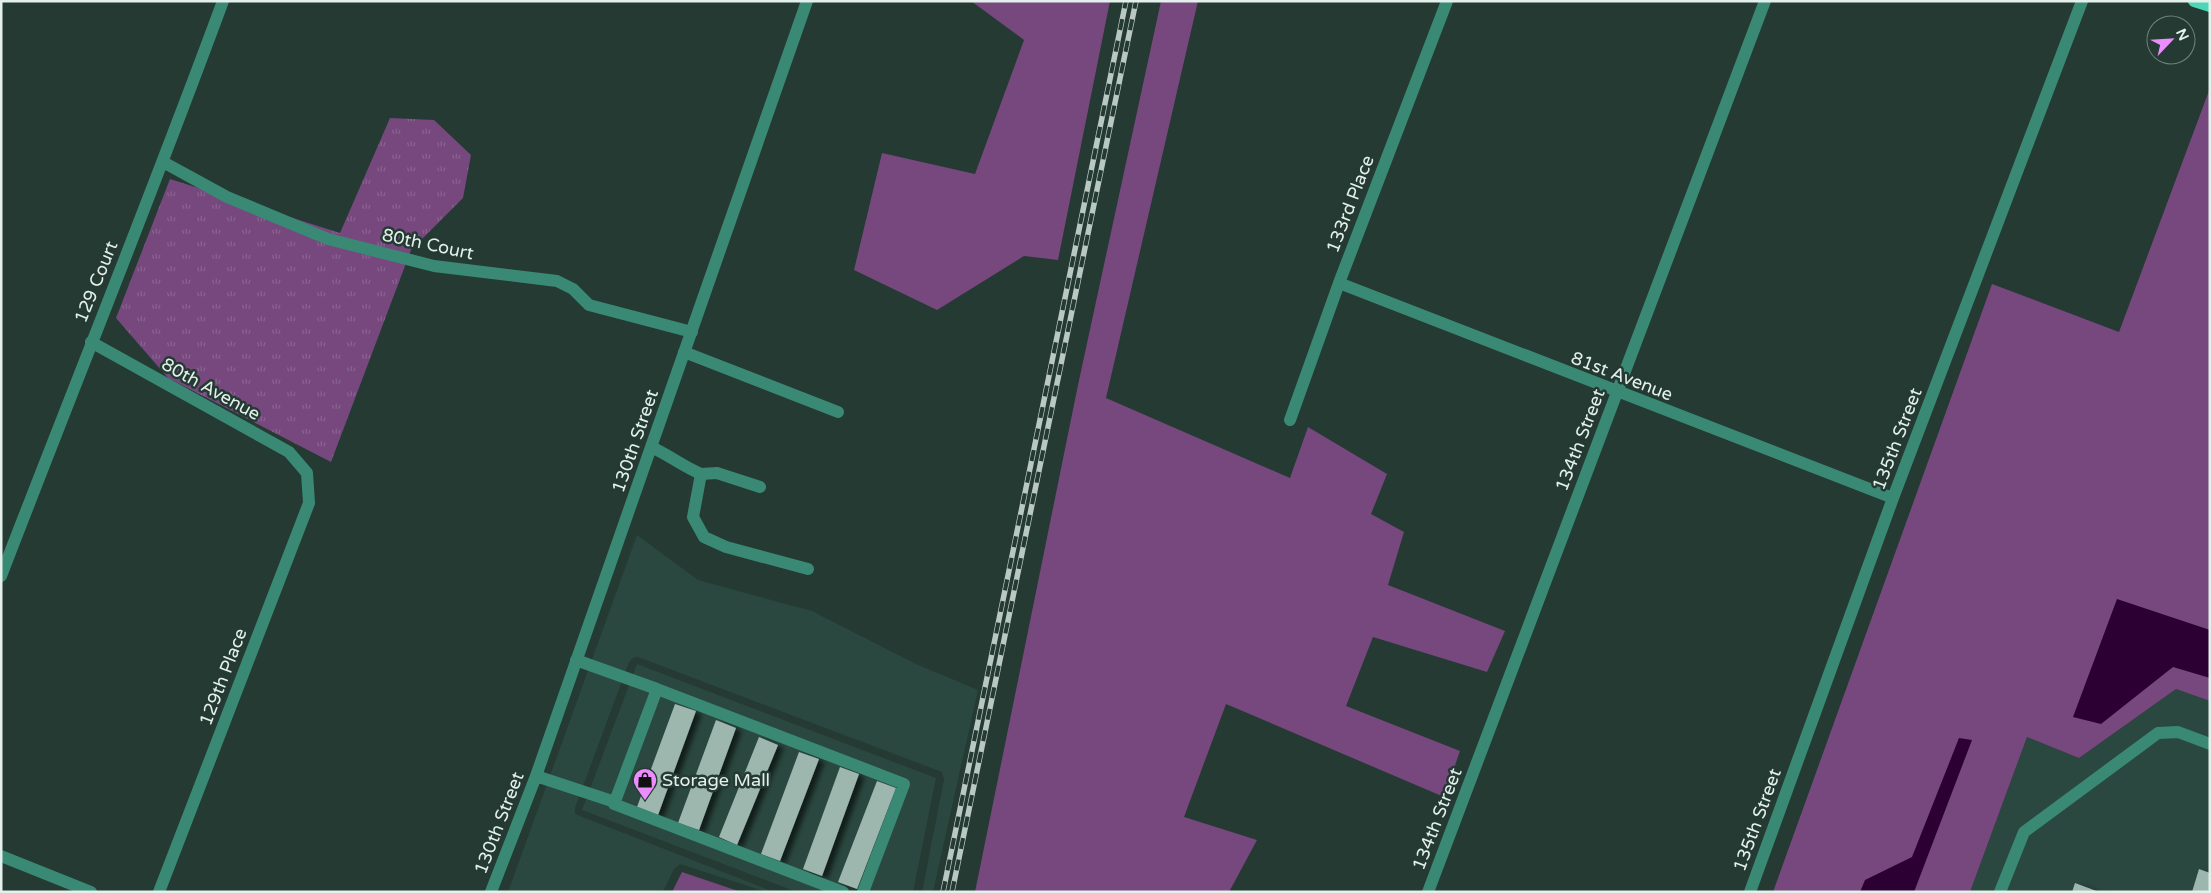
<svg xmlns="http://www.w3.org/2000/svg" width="2211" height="893" viewBox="0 0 2211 893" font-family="'Varela Round',sans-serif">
<defs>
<pattern id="park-tufts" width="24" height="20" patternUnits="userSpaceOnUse" patternTransform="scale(1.25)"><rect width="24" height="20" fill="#76487e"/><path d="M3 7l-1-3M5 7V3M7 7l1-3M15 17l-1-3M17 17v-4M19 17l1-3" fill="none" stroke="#896390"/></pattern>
<filter id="shadow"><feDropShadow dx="5.5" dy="3" stdDeviation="2.5" flood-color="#0009"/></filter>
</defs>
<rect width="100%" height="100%" fill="#243a33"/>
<!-- built -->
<path fill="#2a483f" d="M637,535L698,580L812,611L916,664L978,690L933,892H922L944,779L942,772L638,657L633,658L629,662L575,808V814L774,892H766L680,864L674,869L663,892H508Z
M637,664L936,778L913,892H797L582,810Z
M2176,689L2210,701V892H1970L2027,737L2079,758Z"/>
<!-- green -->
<path fill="#76487e" d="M971,1H1110L1058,260L1024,256L937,310L854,270L882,153L975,174L1024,40Z
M1161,1H1198L1106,398L1290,478L1308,427L1387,474L1371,514L1404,532L1388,585L1505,631L1487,672L1373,637L1346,706L1460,751L1444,797L1226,704L1184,817L1257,840L1229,892H975L1078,385Z
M2210,88V701L2176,689L2079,758L2027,737L1970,892H1773L1992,284L2119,332Z
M682,872L741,892H672Z"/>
<!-- park -->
<path fill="url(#park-tufts)" d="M390,118L434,120L471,155L463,198L411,250L331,462L168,378L116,318L170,179L340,233Z"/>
<!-- water -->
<path fill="#2c0033" d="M2117,599L2210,630V678L2173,667L2101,724L2073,717Z
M1959,738L1972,740L1914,892H1860L1865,880L1912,857Z"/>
<!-- building -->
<path fill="#9db6ae" filter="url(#shadow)" d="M675,704L696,711L658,815L637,807Z
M716,720L736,728L699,830L678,823Z
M759,737L778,745L737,845L719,837Z
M799,752L819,759L780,861L761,854Z
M840,767L859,774L822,876L803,869Z
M877,781L896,788L857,889L838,882Z
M2199,869L2210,873V892H2192Z
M2075,883L2099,892H2072Z"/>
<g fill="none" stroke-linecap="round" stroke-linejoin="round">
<!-- minor -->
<path stroke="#398975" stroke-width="12" d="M163,162L227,197L328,239L434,266L557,281L573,289L589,305L692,332
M1339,283L1893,498
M91,342L289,452L307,473L309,503L159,892
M684,352L838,412
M1290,420L1339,283L1447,1
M651,447C669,455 684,467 701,474L693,517L704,537L726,547L808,569
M701,474L717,473L760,487
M1,576C75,384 152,194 223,1
M576,660L657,689L904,784L863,892
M657,689L614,804L843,892
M536,776L615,802
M1,856L91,892
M491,892L536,776L807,1
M1428,892L1765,1
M1750,892L1893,498L2082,1
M2000,892L2024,832L2158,733L2178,732L2210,744"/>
<!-- major -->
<path stroke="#4cd6b5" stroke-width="12" d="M2194,1L2210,6"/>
<!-- rail casing -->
<g stroke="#b9c8c3" stroke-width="5.5">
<path id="rail" d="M943,892L1126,1
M952,892L1136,1"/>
</g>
<!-- rail -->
<use href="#rail" stroke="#243a33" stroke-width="4" stroke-dasharray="11" stroke-linecap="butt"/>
</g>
<!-- icons -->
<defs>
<g id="shop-pin" transform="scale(1.25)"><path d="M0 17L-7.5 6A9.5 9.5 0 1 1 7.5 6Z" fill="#eb8dfc" stroke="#243a33"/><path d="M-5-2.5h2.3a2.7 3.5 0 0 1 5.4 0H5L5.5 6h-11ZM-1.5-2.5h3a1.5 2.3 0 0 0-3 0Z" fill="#111"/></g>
</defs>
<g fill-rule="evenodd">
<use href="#shop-pin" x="645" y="780"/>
</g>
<g text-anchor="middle" stroke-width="5" stroke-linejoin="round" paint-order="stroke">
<!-- street labels -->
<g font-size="18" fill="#e3f0ec" stroke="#243a33">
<text transform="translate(1350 204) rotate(-69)" y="6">133rd Place</text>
<text transform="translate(428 244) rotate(12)" y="6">80th Court</text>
<text transform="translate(96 282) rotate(-68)" y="6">129 Court</text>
<text transform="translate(1622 376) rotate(21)" y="6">81st Avenue</text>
<text transform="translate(211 389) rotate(29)" y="6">80th Avenue</text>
<text transform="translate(1897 439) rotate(-69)" y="6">135th Street</text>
<text transform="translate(1580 440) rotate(-69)" y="6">134th Street</text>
<text transform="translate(635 441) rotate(-71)" y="6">130th Street</text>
<text transform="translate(223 677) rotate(-69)" y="6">129th Place</text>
<text transform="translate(1437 819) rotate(-69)" y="6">134th Street</text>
<text transform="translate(1757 820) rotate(-70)" y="6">135th Street</text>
<text transform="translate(499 823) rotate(-69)" y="6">130th Street</text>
</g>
<!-- poi labels -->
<g font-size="18" fill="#e3f0ec" stroke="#243a33" text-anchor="start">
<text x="662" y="786">Storage Mall</text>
</g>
</g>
<!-- border -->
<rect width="2211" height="893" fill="none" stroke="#e3f0ec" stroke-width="5"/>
<!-- north arrow -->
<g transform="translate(2171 40) rotate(65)"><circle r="24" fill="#243a33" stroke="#70837d"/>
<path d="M0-4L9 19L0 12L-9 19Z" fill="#eb8dfc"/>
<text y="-8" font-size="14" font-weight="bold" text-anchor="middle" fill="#e3f0ec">N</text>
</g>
</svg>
